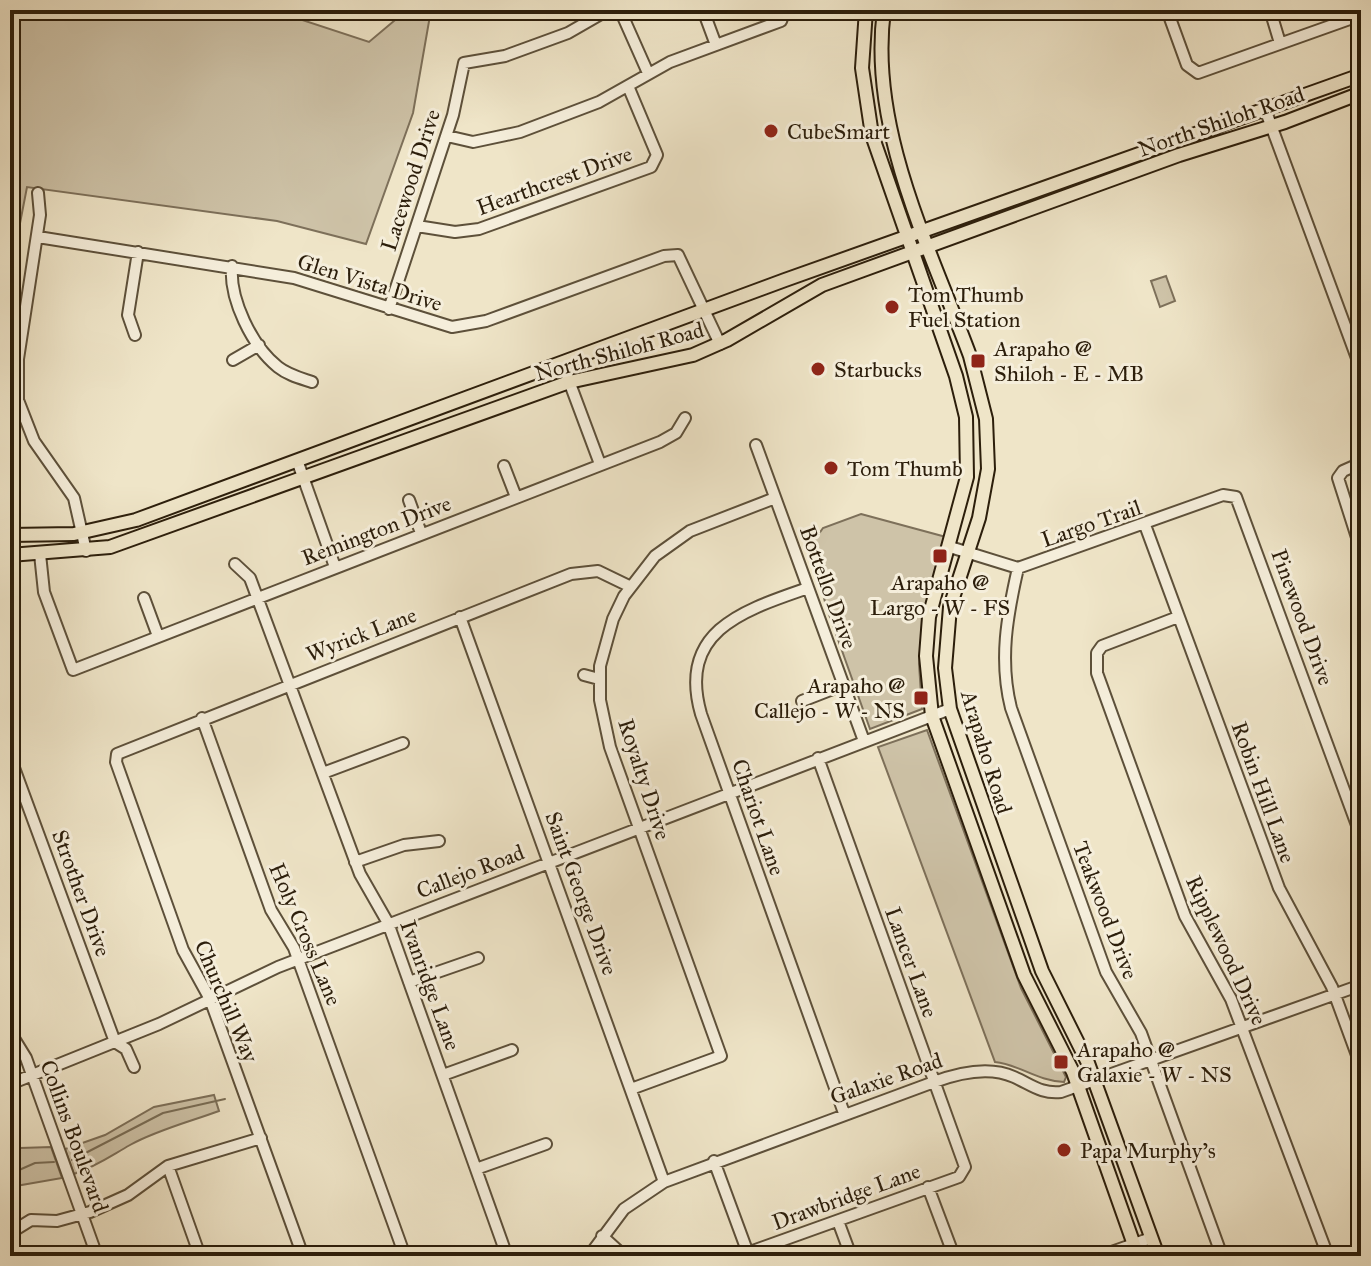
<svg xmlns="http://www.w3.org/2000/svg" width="1371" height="1266" viewBox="0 0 1371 1266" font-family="'IM FELL Great Primer',serif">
<rect width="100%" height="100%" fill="#efe5c8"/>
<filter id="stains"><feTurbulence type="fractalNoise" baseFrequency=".0025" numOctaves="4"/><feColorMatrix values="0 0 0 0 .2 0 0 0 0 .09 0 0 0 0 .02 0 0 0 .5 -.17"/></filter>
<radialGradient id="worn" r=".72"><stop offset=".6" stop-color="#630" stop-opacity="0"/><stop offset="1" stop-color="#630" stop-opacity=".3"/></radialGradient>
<!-- green -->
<path fill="#cec3a8" stroke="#7d705a" stroke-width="2" d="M10,10H272L369,42L407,10H431L413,113L366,244L277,221L27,187L10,275Z
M1166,276L1175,301L1160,307L1151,281Z
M861,514L946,537L923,613L919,664L922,709L870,729L826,606L811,545L823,528Z
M927,730L1021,988L1066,1077L1064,1082C1037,1081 1021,1065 995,1062L878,747Z
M214,1095L219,1111C189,1122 157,1130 130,1145C109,1157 97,1166 74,1174L65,1149L105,1135L154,1107Z
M51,1147L62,1178L10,1187V1154L20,1148Z"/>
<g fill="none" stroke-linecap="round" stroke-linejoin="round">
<!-- stream -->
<path stroke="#796d56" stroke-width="2" d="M72,1160L163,1113L225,1099
M10,1174L35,1163L54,1162"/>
<!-- minor casing -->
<g stroke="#5d503a" stroke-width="14">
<path id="minor" d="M620,10L648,73
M703,10L716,45
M1167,10L1187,65L1198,73L1361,15
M1270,10L1280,43
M1265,109L1361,369
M447,136L473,142L520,132L599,102L670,62L781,21L785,10
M38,193L40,215L18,359V400L34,441L74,498L86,551
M417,226L455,232L479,229L651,167L657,155L628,86
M38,237L294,278L452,327L486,321L664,256L678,255L720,344
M232,266C229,299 252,346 278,367C288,375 300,378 312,382
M389,309L453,115L464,63L505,56L568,33L608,10
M135,335L128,315L138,252
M233,360L259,345
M563,365L600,464
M756,445L864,741
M297,460L335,567
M1361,463L1343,471L1338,478L1361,550
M504,466L516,497
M409,500L421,533
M1145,525L1279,888L1332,987L1361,1066
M950,547L1018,568L1223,495L1236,497L1361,836
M40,554L44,592L73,670L660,442L676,433L685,418
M235,564L250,578L360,874L388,923L507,1256
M1018,568C1007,616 999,660 1011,708L1106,972L1141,1033L1222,1256
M808,588C745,610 677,630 701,714L844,1113
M144,598L158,636
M460,617L664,1182
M1178,617L1102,646L1097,653V673L1185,916L1231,999L1328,1256
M584,675L599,679
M802,701L843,685
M202,718L271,910L294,948L405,1256
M10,757L115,1042L126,1049L134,1067
M323,773L403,743
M355,862L404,845L439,841
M409,982L478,958
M10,1032L26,1058L97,1256
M443,1075L512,1050
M10,1084L159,1024L278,967L950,709
M631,1089L721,1056L610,747L600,700V666L613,619L624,596L655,556L690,531L775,498
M714,1161L749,1256
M168,1166L200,1256
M476,1169L546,1144
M928,1187L954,1256
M838,1221L851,1256
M10,1233L31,1220L57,1221L90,1212L128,1195L168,1166L261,1138
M602,1236L624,1256
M747,1253L959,1177L965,1167L818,758
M303,1256L210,999L183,950L116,762L117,754L571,574L598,571L629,586
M589,1256L624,1209L664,1182L934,1082C958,1073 990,1066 1014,1077C1032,1085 1041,1094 1061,1092L1361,985
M1100,1256L1151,1238"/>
</g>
<!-- major casing -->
<g stroke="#2c1e0b" stroke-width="16">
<path id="major" d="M866,10L862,68L872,135L956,376L966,417L967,477L929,617L926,656L932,716L1024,975L1073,1072L1138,1256
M884,10C868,128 930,248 970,356L986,419L988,469L979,518L950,607L945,668L950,709L1042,971L1088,1063L1158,1256
M10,535L74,534L136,520L785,280L1361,75
M10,555L110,547L569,382L693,355L727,340L822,285L1179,155L1285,122L1361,93"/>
</g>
<!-- minor -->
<use href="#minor" stroke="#f5eedb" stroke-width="10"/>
<!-- major -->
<use href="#major" stroke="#efe5c8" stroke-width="12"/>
</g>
<!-- markers -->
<g fill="#8f2418" stroke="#f5eedb" stroke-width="3">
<circle cx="771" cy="131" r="8"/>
<circle cx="892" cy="307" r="8"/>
<rect x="970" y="353" width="16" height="16" rx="4"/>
<circle cx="818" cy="369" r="8"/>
<circle cx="831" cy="468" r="8"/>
<rect x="932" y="548" width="16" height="16" rx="4"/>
<rect x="913" y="690" width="16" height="16" rx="4"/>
<rect x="1053" y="1054" width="16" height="16" rx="4"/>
<circle cx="1064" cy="1150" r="8"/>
</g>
<g text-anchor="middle" stroke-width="6" stroke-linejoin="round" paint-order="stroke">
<!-- street labels -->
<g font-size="22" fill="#2c1e0b" stroke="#f5eedb">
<text transform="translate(1221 121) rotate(-19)" y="8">North Shiloh Road</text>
<text transform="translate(410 180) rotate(-72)" y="8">Lacewood Drive</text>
<text transform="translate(554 180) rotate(-20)" y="8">Hearthcrest Drive</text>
<text transform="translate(370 282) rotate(17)" y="8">Glen Vista Drive</text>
<text transform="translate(619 351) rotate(-15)" y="8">North Shiloh Road</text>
<text transform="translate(1091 523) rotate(-19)" y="8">Largo Trail</text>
<text transform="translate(376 530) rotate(-21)" y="8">Remington Drive</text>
<text transform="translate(829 587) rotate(70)" y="8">Bottello Drive</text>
<text transform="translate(1303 617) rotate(70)" y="8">Pinewood Drive</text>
<text transform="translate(361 634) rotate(-21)" y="8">Wyrick Lane</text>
<text transform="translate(987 752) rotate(73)" y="8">Arapaho Road</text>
<text transform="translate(645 779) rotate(72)" y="8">Royalty Drive</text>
<text transform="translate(1264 792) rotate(70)" y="8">Robin Hill Lane</text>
<text transform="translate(759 817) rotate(71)" y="8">Chariot Lane</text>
<text transform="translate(470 871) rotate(-21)" y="8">Callejo Road</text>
<text transform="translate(82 893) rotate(70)" y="8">Strother Drive</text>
<text transform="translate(582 893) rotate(70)" y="8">Saint George Drive</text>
<text transform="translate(1106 910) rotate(69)" y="8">Teakwood Drive</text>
<text transform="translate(306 934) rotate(67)" y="8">Holy Cross Lane</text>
<text transform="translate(1227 950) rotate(65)" y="8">Ripplewood Drive</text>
<text transform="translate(912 962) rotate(70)" y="8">Lancer Lane</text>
<text transform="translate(431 985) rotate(70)" y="8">Ivanridge Lane</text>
<text transform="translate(227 1001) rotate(67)" y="8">Churchill Way</text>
<text transform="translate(886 1078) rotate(-19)" y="8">Galaxie Road</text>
<text transform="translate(75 1136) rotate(70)" y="8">Collins Boulevard</text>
<text transform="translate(846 1196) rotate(-20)" y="8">Drawbridge Lane</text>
</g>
<!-- poi labels -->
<g font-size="22" fill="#2c1e0b" stroke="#f5eedb" text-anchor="start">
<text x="787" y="139">CubeSmart</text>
<text x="908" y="302">Tom Thumb<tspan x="908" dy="25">Fuel Station</tspan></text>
<text x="994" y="356">Arapaho @<tspan x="994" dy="25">Shiloh - E - MB</tspan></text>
<text x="834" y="377">Starbucks</text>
<text x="847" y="476">Tom Thumb</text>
<text x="940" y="590" text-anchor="middle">Arapaho @<tspan x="940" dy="25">Largo - W - FS</tspan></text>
<text x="905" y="693" text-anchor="end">Arapaho @<tspan x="905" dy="25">Callejo - W - NS</tspan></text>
<text x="1077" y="1057">Arapaho @<tspan x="1077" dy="25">Galaxie - W - NS</tspan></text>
<text x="1080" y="1158">Papa Murphy's</text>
</g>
</g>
<!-- margin -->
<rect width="1371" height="1266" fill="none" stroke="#efe5c8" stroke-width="40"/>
<rect x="12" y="12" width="1347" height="1242" fill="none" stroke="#2c1e0b" stroke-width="4"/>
<rect x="20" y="20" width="1331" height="1226" fill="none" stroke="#2c1e0b" stroke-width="2"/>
<rect width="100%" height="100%" filter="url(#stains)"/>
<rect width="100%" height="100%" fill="url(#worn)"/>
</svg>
